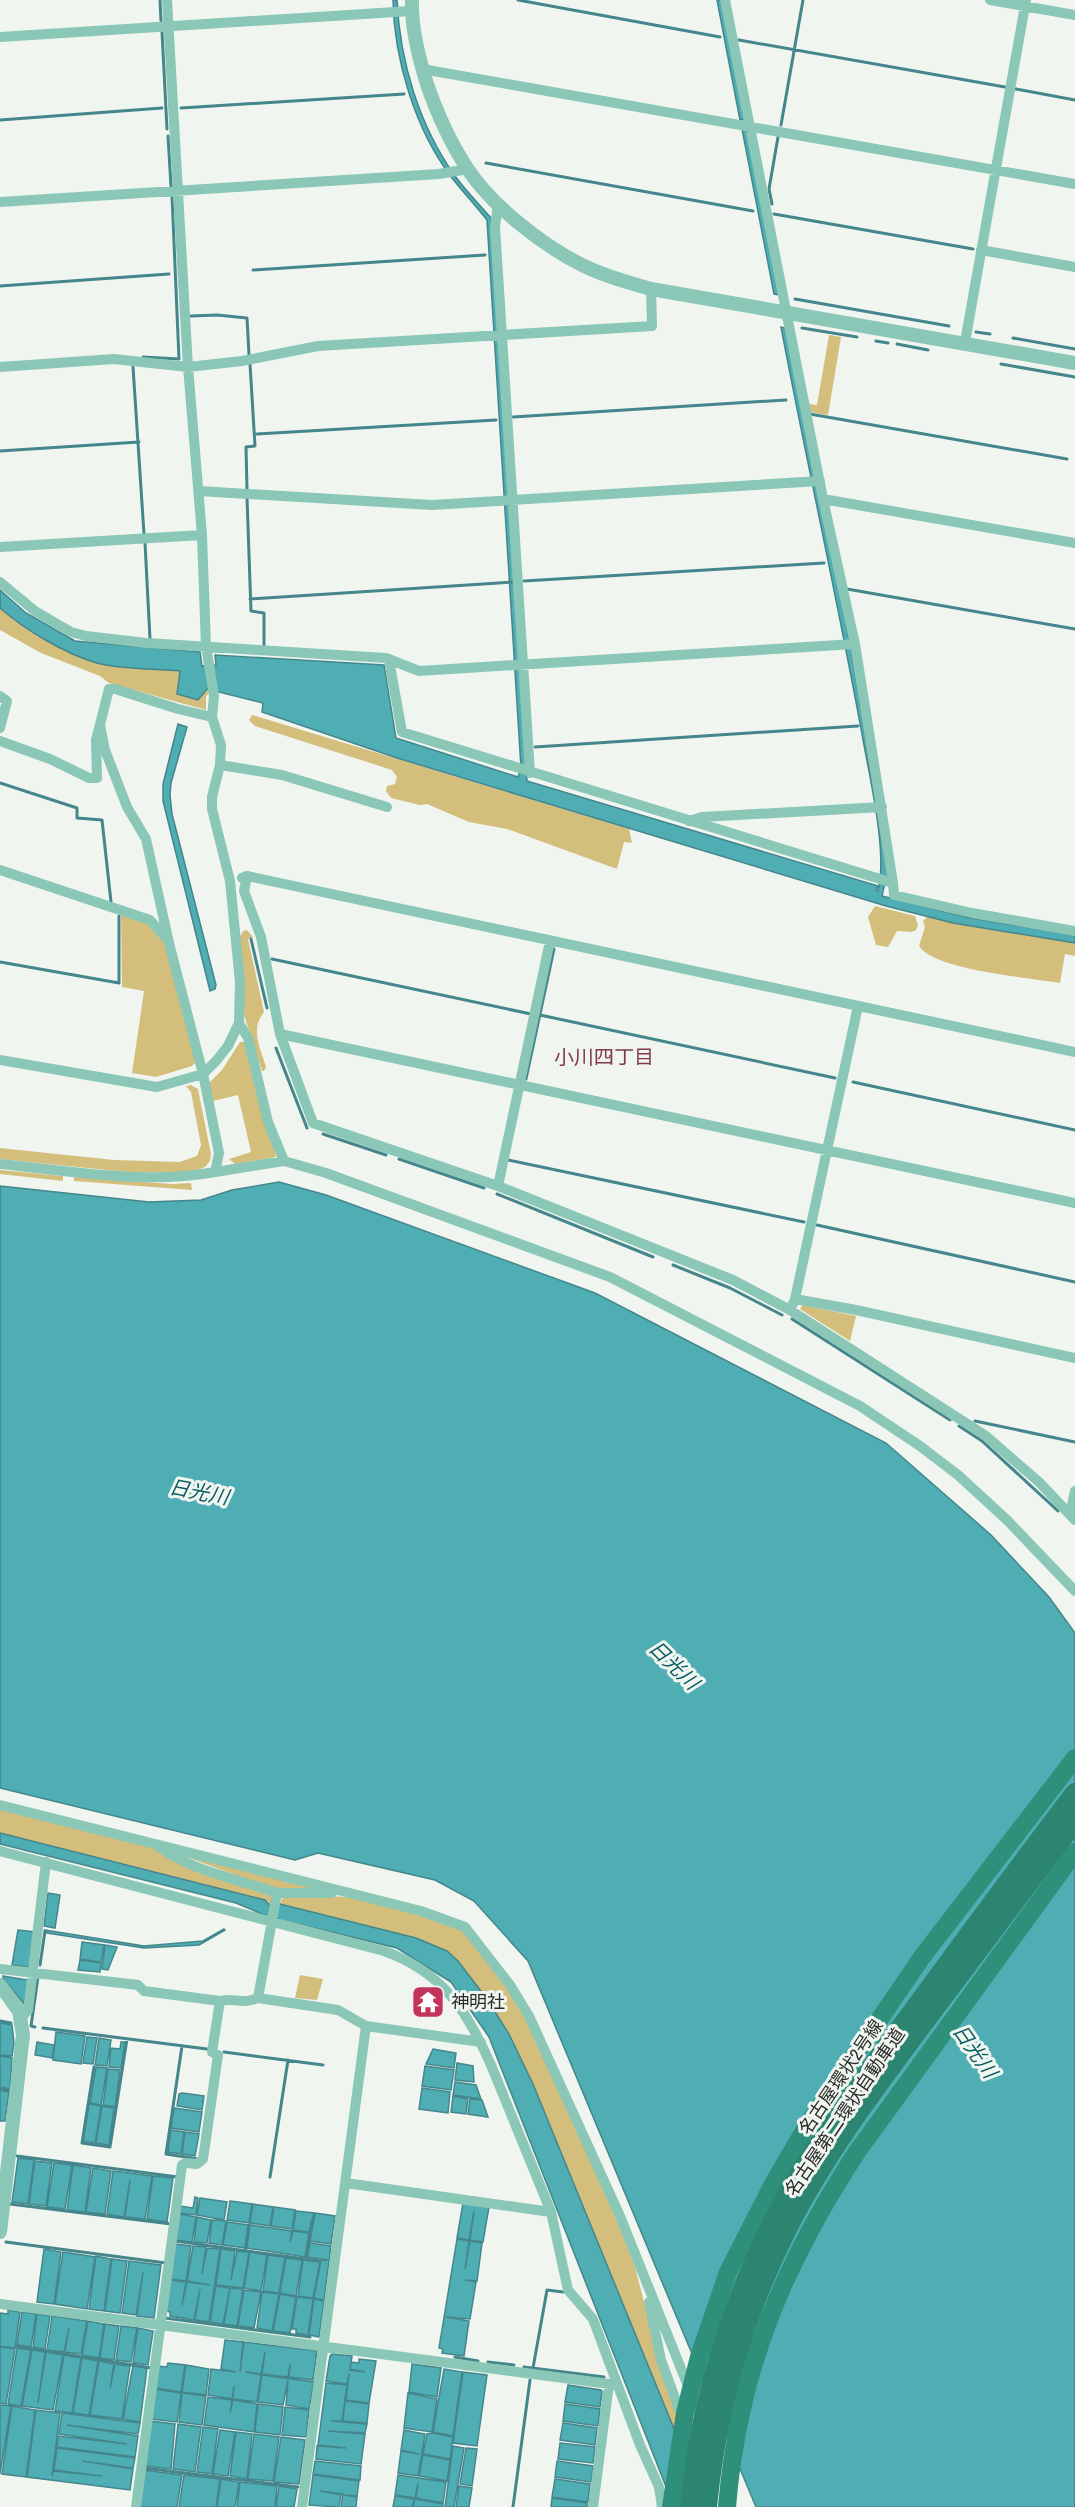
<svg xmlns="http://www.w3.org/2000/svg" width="1075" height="2507" viewBox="0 0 1075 2507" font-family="'Archivo Narrow','Noto Sans JP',sans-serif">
<rect width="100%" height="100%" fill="#f0f5f0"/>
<!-- green -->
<path fill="#d4be7c" d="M829,335L841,337L828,415L810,412L809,404L817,405Z
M0,608L15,621L97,663L180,671L187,696L198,699L207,689L209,693L206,696V710L109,683L100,676L41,653L0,630Z
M252,715L629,829L632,843L624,842L617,869L507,829L469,822L427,804L420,805L391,798L386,791L387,786L395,784L397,777L392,770L255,726L249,720Z
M875,906L915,916L918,925L916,930L911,932L897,931L888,947L876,945L868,917Z
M121,914L146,921L165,944L196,1062L192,1066L156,1077L132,1073L144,991L122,987Z
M927,917L1075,943V956L1065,954L1060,983C1031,978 934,970 919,946L925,927L923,921Z
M247,930L253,937L248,939L264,1012C250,1029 260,1047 266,1067L264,1071H262L244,1015L240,937L243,931Z
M240,1042H246L276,1157L235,1164L229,1159L251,1152L238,1095L213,1101L209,1083L222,1070Z
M191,1085L198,1089L211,1154L210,1161L205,1167L189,1173L126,1172L0,1159V1148L114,1160L180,1162L197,1156L201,1145L191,1092L186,1086Z
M0,1170L63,1176V1181L0,1174Z
M74,1177L172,1184L191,1183L192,1190L74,1181Z
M803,1305L856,1316L850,1341L800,1309Z
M0,1809L153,1847L271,1896V1907L265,1900L0,1833Z
M165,1849L328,1890L273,1889Z
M325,1896L348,1897L420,1915L462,1929L507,1988L526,2020L615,2216L634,2263L659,2360L705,2505L533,2084L509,2034L416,1938L280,1904L283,1897Z
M300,1975L323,1979L317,2000L295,1998Z"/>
<!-- water -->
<path fill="#4fadb4" stroke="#44868b" stroke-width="1.5" d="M393,0H397C400,62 419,125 455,176C466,191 479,204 491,218L527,781L878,886L876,890L878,891C888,852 869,775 862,734C837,598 807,463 781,327L785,328L851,648L887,873L882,896L971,918L1075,935V943L953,923L886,906L397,758L262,712L263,703L207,689L198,700L177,694L180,671C157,669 117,669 97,663C65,654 24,629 0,608V590L26,613L75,641L200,652L202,666L216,665L215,655L384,665L396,738L518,777L521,768L487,220C476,206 463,192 452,178C415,130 394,59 393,0Z
M717,0H721L745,119L740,120Z
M742,129H748L780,295L774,294Z
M178,724L187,727L171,783L170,795L172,814L216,985L215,989L210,991L163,801V784Z
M279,1182L326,1195L595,1293L886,1443L991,1535L1049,1597L1075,1633V2507H756L528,1961L474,1901L435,1880L318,1853L295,1860L0,1788V1186L149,1202L201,1200L232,1190Z
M0,1833L265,1900L271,1907L280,1904L416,1938L447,1951L458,1961L487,1999L509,2034L533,2084L706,2507H674L489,2037L451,1982L397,1948L269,1917L236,1903L0,1844Z
M48,1893L60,1895L55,1928L44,1926Z
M224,1929L225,1930L199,1945L144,1948L47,1933L45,1930L144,1946L203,1941Z
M18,1930L35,1932L30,1964L27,1967L12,1965Z
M82,1942L104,1945L101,1962L80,1959Z
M105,1945L117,1947L108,1970L102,1969Z
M80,1960L101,1963L100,1972L78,1970Z
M3,1976L28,1980L24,2004L3,1978Z
M0,2023L12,2025L14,2043L12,2056L0,2055Z
M56,2032L85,2036L81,2064L53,2060Z
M87,2037L97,2038L93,2064L83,2063Z
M99,2038L111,2040L107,2066L95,2065Z
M37,2042L54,2045L52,2058L35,2055Z
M121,2042H125L121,2068L109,2067L111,2048L120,2049Z
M433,2049L456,2053L454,2068L426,2064Z
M0,2056L12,2058L10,2089L0,2087Z
M457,2063L473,2066L474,2082L455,2080Z
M425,2066L454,2070L451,2090L422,2086Z
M96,2067L107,2068L101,2105L90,2103Z
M108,2069L120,2070L115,2107L103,2105Z
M455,2082L476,2085L481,2099L453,2095Z
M422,2088L450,2092L448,2113L419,2109Z
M0,2090L9,2092L5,2121H0Z
M182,2093L204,2096L202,2110L177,2106L179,2094Z
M453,2096L468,2099L466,2114L451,2112Z
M470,2099L482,2100L488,2117L468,2114Z
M89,2104L101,2106L95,2143L83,2141Z
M102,2106L114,2108L109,2145L96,2143Z
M174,2108L202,2112L199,2132L171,2128Z
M171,2130L184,2132L181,2154L168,2152Z
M185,2132L199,2134L195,2156L182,2154Z
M18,2158L34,2160L28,2204L12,2202Z
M35,2161L52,2163L46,2206L29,2204Z
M54,2163L72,2165L65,2209L47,2207Z
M73,2165L91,2168L85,2212L67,2210Z
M93,2168L111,2171L105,2214L86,2212Z
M113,2171L152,2176L145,2219L125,2217L130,2180L124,2217L107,2214Z
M153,2176L173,2178L167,2222L147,2219Z
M195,2197L198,2198L196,2215L179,2213L180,2206L193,2208Z
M200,2198L227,2202L224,2220L197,2215Z
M230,2201L252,2204L249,2223L227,2220Z
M463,2203L489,2207L483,2242L470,2240L474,2211L469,2240L457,2238Z
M253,2204L273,2207L270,2226L250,2223Z
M274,2207L295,2210L292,2229L271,2226Z
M296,2211L314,2213L309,2232L293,2230Z
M315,2213L335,2216L331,2244L310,2241Z
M179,2214L196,2217L192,2242L175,2240Z
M197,2217L211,2220L207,2243L194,2242Z
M212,2220L226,2221L222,2245L209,2243Z
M227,2222L248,2225L245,2248L223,2245Z
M250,2225L292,2231L290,2242L293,2231L309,2233L305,2257L247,2248Z
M457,2239L469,2241L465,2269L470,2241L482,2243L477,2281L465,2280L476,2282L470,2319L446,2317L469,2321L464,2356L442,2353L443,2349L439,2348Z
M310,2243L331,2246L324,2300L314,2298L321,2260H328L307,2257Z
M175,2244L191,2246L186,2281L170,2279Z
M193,2246L206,2247L202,2274L207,2248L220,2249L209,2322L195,2320L200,2289L194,2320L170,2316V2312L166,2311L170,2280L186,2282L182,2305L187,2282L210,2285L187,2281Z
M44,2249L61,2252L54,2304L37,2302Z
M221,2249L235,2251L231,2280L237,2251L249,2252L243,2288L216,2285Z
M63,2252L95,2257L87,2309L55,2304Z
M250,2252L267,2255L261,2291L244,2288Z
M268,2255L285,2257L279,2293L263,2291Z
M96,2256L111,2259L104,2311L89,2309Z
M286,2258L302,2260L296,2296L280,2293Z
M112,2259L127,2261L120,2313L105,2311Z
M303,2260L320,2262L313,2298L298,2296Z
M129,2261L161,2265L154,2318L137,2316L143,2272L136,2315L122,2313Z
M216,2286L230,2288L223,2324L210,2322Z
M230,2288L243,2289L237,2326L224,2324Z
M244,2290L261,2292L254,2328L238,2326Z
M262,2292L279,2294L272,2331L257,2328Z
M280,2294L296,2297L290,2333L273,2331Z
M297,2297L313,2299L308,2335L296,2333V2329H292Z
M314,2299L324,2301L319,2337L309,2335Z
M8,2310L20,2312L15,2348L0,2346V2313L8,2314Z
M22,2312L36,2314L31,2347L17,2345Z
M37,2314L50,2316L45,2349L33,2347Z
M52,2316L87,2321L81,2354L65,2352L69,2328L64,2352L47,2350Z
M88,2321L104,2324L99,2358L82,2355Z
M105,2324L119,2326L114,2360L100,2358Z
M121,2326L137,2328L131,2362L116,2360Z
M138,2328L153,2331L148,2365L133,2363Z
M225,2340L243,2342L240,2372L244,2342L317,2351L313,2380L289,2377L290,2364L288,2377L262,2374L265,2352L261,2374L246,2372L261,2375L257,2402L233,2399L234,2386L232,2399L208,2395L211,2369L236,2372L221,2369Z
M0,2347L15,2349L6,2404L0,2403Z
M17,2348L31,2350L21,2406L8,2404Z
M32,2350L45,2352L38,2403L46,2352L63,2355L53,2410L22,2406Z
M332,2354L352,2356L350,2370L365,2372L350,2369L351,2362L359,2363V2359L376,2361L369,2403L346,2400L349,2374L347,2384L326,2381L330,2356Z
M64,2355L81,2358L72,2413L55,2411Z
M82,2358L98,2361L89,2415L73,2413Z
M99,2361L114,2364L110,2388L115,2364L130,2366L122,2419L90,2415Z
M168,2363L185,2365L181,2392L155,2388L158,2366L167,2367Z
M412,2364L441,2368L437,2397L409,2392Z
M186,2365L209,2369L206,2395L182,2392Z
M133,2366L147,2368L140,2422L123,2419Z
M444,2369L462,2372L453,2436L433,2432Z
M463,2372L487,2375L477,2446L453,2443Z
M262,2375L314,2382L309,2409L286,2405L288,2380L283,2405L258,2402Z
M326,2383L347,2385L342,2421H331L367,2424L365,2433L328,2431L365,2434L361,2464L316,2459L317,2446L346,2448L318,2445Z
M568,2385L601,2390L602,2392L600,2407L565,2402Z
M155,2389L181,2393L177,2422L151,2419Z
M182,2393L206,2396L202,2425L179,2422Z
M408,2393L437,2399L432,2432L404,2428Z
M208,2397L232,2400L230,2413L233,2400L257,2404L254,2432L204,2425Z
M345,2401L369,2404L367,2423L343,2421Z
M258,2404L283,2407L280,2435L255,2432Z
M565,2404L600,2409L598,2426L563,2421Z
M0,2405L11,2406L0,2474Z
M12,2406L35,2410L26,2477L2,2474Z
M285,2407L309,2410L306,2437L282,2435Z
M36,2410L60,2413L52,2476L53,2471L102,2476L54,2470L57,2448L135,2458L133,2468L82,2461L133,2469L130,2490L27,2477Z
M62,2413L140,2423L138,2434L67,2425L138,2436L135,2457L57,2447L58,2436L127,2444L59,2434Z
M150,2421L175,2424L171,2469L145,2466Z
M563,2423L597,2428L595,2445L560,2440Z
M178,2424L201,2427L195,2472L173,2469Z
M203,2427L218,2429L212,2474L197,2472Z
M220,2430L235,2432L228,2476L213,2474Z
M404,2430L425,2434L418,2476L398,2473L401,2451L419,2454L401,2450Z
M236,2432L252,2434L247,2479L230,2476Z
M433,2433L453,2437L450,2459L423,2454L427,2434Z
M254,2434L279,2437L273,2481L248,2479Z
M281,2437L305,2440L299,2484L274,2482Z
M560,2443L595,2447L593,2463L558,2459Z
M453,2446L464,2448L454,2507H445Z
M466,2448L477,2449L472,2486L460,2484Z
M423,2455L450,2460L447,2481L419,2476Z
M315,2461L361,2466L360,2480L313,2474Z
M557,2461L593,2466L591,2482L555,2477Z
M143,2470L182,2475L177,2507H138Z
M184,2475L220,2479L216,2507H179Z
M313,2475L359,2481L357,2496L344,2495L357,2497L356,2507H341L343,2494L320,2491L341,2495L339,2507L309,2505Z
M398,2475L446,2482L443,2503L416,2498L418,2483L415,2498L395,2495Z
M221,2479L239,2482L235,2507H217Z
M555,2479L590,2484L588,2502L552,2497Z
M240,2482L277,2486L275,2507H237Z
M279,2486L297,2489L294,2507H276Z
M459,2486L472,2488L469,2507H456Z
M395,2496L414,2499L412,2507H393Z
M552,2498L587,2503V2507H551Z
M415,2499L443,2504V2507H413Z"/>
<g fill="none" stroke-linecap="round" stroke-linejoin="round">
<!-- stream -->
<path stroke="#44868b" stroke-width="3" d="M160,0L161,21
M518,0L720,37
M162,32L167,129
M739,40L1005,87
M1016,89L1075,100
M181,108L404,94
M0,120L162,108
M781,125L803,0
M168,136L171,186
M486,163L753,211
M772,204L769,189L778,137
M774,214L973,249
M253,270L485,255
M0,286L169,274
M795,299L949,326
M191,316L217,315L247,318L249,355
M802,328L857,337
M976,332L990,334
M1013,338L1075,349
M876,341L888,343
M897,344L928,350
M143,357L179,359L172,196
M1001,364L1075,377
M133,367L144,534
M810,414L1067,459
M513,417L786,400
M257,434L496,420
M0,451L139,442
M247,489L246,447L255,446L250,364
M247,498L251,611L264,613V645
M145,543L150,639
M524,581L824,563
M847,589L1075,629
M250,599L512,582
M535,747L858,726
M0,783L77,808V818L102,820L111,902
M251,939L267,1008
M272,959L531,1014
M0,962L119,983V916
M540,1015L835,1078
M276,1048L307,1128
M526,1079L554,949
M853,1082L1075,1130
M323,1134L386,1155
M399,1159L484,1188
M508,1160L804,1222
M497,1194L653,1257
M817,1225L1075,1282
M673,1265L730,1288L782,1315
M792,1319L950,1420
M975,1421L1075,1442
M959,1426L982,1441L1058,1511
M40,1965L45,1931
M0,2021L11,2023
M35,2027L31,2026L38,1977
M43,2028L207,2049
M182,2046L166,2154L198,2159
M224,2052L323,2065
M94,2067L82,2143L110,2147L127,2039
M0,2089L10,2091
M17,2156L178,2177
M270,2177L288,2060
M10,2204L171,2224
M175,2241L320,2261
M6,2242L166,2263
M245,2251L249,2225
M306,2259L312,2221
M165,2318L310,2337
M16,2346L151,2368
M455,2357L478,2361
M488,2362L514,2365
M524,2367L604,2377
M533,2368L547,2290L563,2292
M144,2468L298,2487
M513,2507L530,2380"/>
<!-- minor -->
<path stroke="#8ac7b6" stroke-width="10" d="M990,0L1075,15
M0,37L411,11
M422,69L1075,184
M0,202L439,174L468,169
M498,203L495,227L530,773
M981,250L1075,267
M965,342L1026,0
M0,367L114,359L188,367L242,361L318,346L652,326L651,289
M199,491L432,505L820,481
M823,499L1075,543
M0,547L202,535
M0,582L35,611L71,632L86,636L146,643L386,658L419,671L855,644
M389,660L402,732L893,883L855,644L823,499L725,0
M0,696L7,701L0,728
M0,741L50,759L89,778H97L96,740L109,689H115L178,709L212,717
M220,765L282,775L387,807
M689,821L702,817L882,807
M0,870L150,920L166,938
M247,876L244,891L261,937L280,1034L313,1123L498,1186L733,1280L790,1310L986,1436L1039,1482L1075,1520
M242,878L247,876L1075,1052
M893,883L894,895L972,913L1075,931
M239,1023L248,1038L268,1122L284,1161L326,1173L610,1277L860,1406L920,1446L958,1475L1007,1520L1075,1591
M280,1034L1075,1203
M0,1060L157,1087L203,1074L216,1061L228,1046L239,1023L240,982L230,881L212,809V797L220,765L221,745L212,717L214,696L206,646L202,535L188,367L167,0
M0,1164C71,1171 145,1185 215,1172L219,1153L203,1074L169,943L146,839L127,807L105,750L100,725
M215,1172L284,1161
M498,1186L550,941
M795,1299L856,1310L1075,1358
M790,1310L795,1299L858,1006
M1070,1514L1075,1491
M0,1805L421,1911L465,1927L510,1985L529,2016L620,2216L702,2421
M158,1846C191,1871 238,1879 277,1893
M0,1851L384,1951C443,1972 467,2011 491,2065L551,2212L568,2290L593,2319L640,2445L659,2487L662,2507
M0,1969L138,1985L144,1991L220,2001C234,1997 241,2005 258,1998L338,2010L366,2026L481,2042
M258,1998L277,1893H332
M22,2017L28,2010L46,1862
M346,2183L551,2212
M649,2302L661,2360L682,2417
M0,2304L617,2385
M136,2507L182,2165L186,2163L197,2164L203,2159L218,2055L212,2052L220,2001
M302,2507L366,2026
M593,2507L609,2384"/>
<!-- tertiary -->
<path stroke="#8ac7b6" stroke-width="14" d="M412,0C411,27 418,55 426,81C436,111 450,142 467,168C491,205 542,245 582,265C604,276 627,282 651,289L1075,363
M0,1985L19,2011L23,2035L0,2232"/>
<!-- trunk-bridge -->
<path stroke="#2e907a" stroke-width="18" d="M671,2507L685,2413L699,2357L728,2272L773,2184L808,2124L922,1957L1075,1758
M727,2507C738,2372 783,2265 857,2152L1075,1852"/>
<!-- motorway-bridge -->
<path stroke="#2c8571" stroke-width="20" d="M690,2507C701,2393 737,2281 795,2182C833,2117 879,2057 924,1996C974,1928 1024,1860 1075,1793
M707,2507C716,2414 742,2321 783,2237C820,2161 872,2092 922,2025C973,1957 1024,1889 1075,1821"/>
</g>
<!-- icons -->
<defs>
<g id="temple-square" transform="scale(1.725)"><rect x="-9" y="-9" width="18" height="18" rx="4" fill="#c3345b" stroke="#f0f5f0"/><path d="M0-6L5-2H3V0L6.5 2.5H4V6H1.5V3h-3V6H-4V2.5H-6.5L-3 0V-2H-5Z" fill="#fff"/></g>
</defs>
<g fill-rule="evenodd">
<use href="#temple-square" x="428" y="2002"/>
</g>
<g text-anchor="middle" stroke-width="6" stroke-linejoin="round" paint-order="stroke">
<!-- poi labels -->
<g font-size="18" fill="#2a2c2a" stroke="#f0f5f0" text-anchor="start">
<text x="451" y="2008">神明社</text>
</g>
<!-- street labels -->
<g font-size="18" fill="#2a2c2a" stroke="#f0f5f0">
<text transform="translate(841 2077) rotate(-56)" y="6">名古屋環状2号線</text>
<text transform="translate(845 2112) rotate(-56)" y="6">名古屋第二環状自動車道</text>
</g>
<!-- neighbourhood labels -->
<g font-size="20" fill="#823a49" stroke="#f0f5f0">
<text x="604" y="1064">小川四丁目</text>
</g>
<!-- water labels -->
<g font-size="20" font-style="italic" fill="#085c62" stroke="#f0f5f0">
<text transform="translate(199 1492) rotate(11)" y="7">日光川</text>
<text transform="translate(674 1665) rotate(44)" y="7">日光川</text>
<text transform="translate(975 2051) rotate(55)" y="7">日光川</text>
</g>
</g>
</svg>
